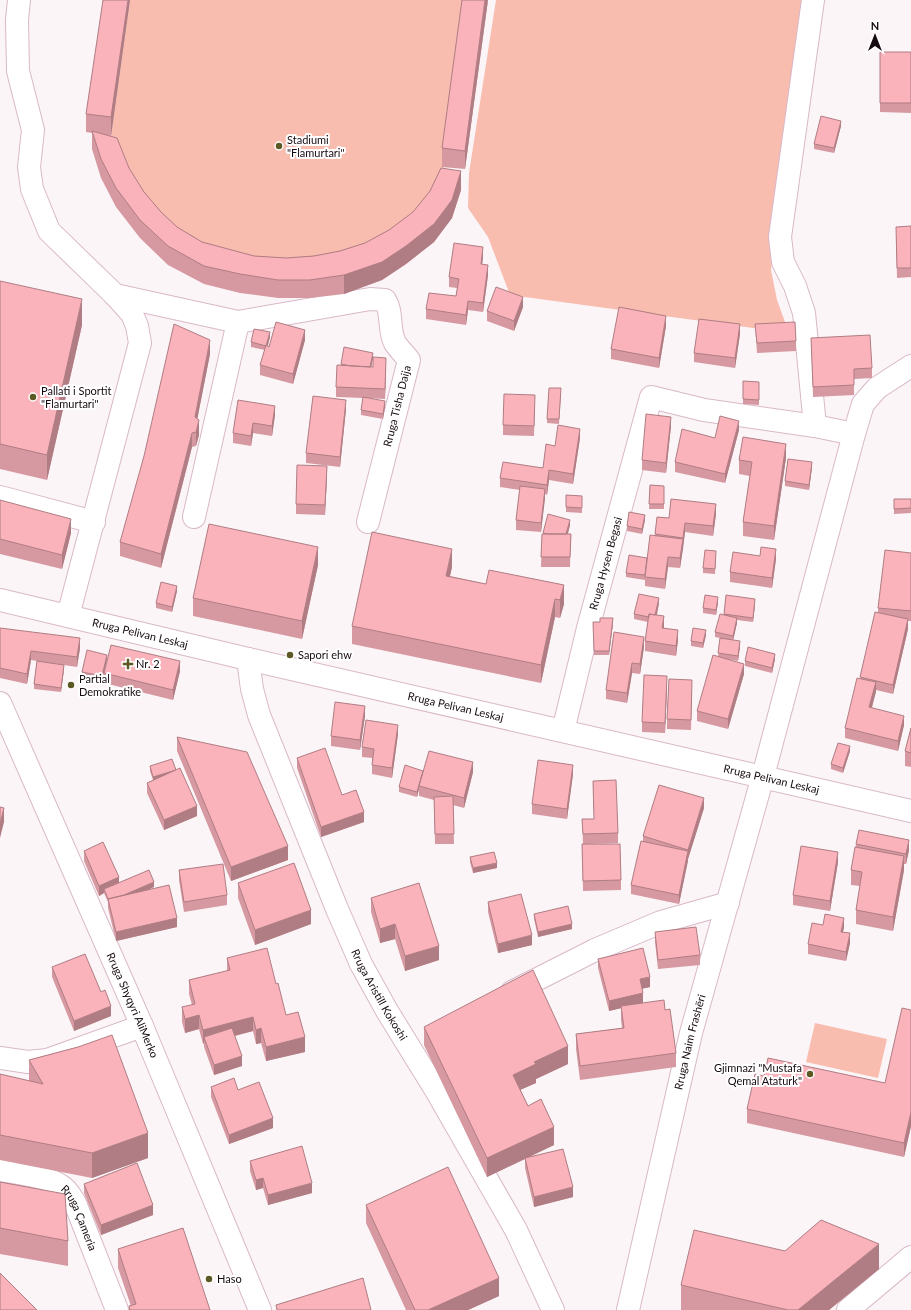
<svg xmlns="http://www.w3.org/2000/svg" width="911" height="1310" viewBox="0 0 911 1310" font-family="Lato,sans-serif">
<rect width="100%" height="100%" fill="#fcf5f8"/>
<!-- grass -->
<path fill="#f8bdaf" d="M130,0H464L441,187L430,210L340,269L177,245L117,156L111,136Z
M496,0H808L783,164L771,270L777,300L789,333L510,295L488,237L468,208L469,173Z
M815,1023L887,1039L878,1078L806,1062Z"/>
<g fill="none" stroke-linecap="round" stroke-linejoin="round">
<!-- minor casing -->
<g stroke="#d9b8c8" stroke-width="24">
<g id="minor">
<path d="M19,0L17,20L18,71L33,130L29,167L32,189L49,231L115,295L132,314L137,326L140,343L68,616"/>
<path d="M813,0L780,237L783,262L795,286L804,313L815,426"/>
<path d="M115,295L238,322L194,517"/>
<path d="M238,322L370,299L385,300C393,312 388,330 395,343C399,349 405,355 409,360L368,522"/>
<path d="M0,497L94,522"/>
<path id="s1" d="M248,659L252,689L259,715L337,909L361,964L387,1011L437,1092L516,1230L553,1310"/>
<path id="s2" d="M0,703L142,1026L260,1310"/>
<path id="s3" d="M563,731L588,628L651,397L704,410L815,426L854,434"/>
<path d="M512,992L595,950L661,922L728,903"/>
<path d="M0,1058L28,1062L47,1060L142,1026"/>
<path id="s4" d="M0,1170C17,1173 48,1176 61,1186C68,1190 71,1197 75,1203L117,1310"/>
<path id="s5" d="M628,1310L691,1033L763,776L854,434L863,404L877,388L911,366"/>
<path d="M848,1310L911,1257"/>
</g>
</g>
<!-- major casing -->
<g stroke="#d9b8c8" stroke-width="24">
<g id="major">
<path id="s6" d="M0,600L248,659L911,811"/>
</g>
</g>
<!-- minor -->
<use href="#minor" stroke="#fff" stroke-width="22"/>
<!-- major -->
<use href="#major" stroke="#fff" stroke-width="22"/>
</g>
<!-- wall -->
<path fill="#d799a1" d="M130,0L111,136L107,135L144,192L161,212L177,227L202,242L254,256L286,258L314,256L340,251L365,243L389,230L461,190L452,218L434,242L406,264L382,280L344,294L310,298H278L240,293L204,284L168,265L140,238L116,207L101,178L92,149V133L86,132V114Z
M488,0L465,169L442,167V148Z
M880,52L911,60V113L880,112Z
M841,126L834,153L814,149V144Z
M911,226V277L897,278L896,237Z
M483,257L482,264L488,275L483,312L468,310L466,325L426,319V309L456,296L457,288L449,287V277Z
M0,281L82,325L47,480L0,469Z
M523,307L514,331L487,321V311Z
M755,324L796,341V351L757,353Z
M666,326L659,368L611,359V349Z
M740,334L735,368L694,362V353Z
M270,337L268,346L269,347L305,340L293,384L260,375V365L265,350L251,347V342Z
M811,338L872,368V378L854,379V395L813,397Z
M210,354L197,419L199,435L196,446L192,447L161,568L120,556V542Z
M373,358L371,367L386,368L385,399L366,398L385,406L383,419L361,415V410L363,398L336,397V387L341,364Z
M743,381L759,382V405L743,404Z
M561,393L559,424L547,423V419Z
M238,400L275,415L272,436L253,433L251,446L233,443V433Z
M535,405L534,436L503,435V425Z
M346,409L340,467L306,463V453Z
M671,426L666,473L642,470V460Z
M739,430L725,483L675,472V462L715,438Z
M580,438L573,484L549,480L547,495L545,494L541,532L516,530V520L520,490L500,487V478L543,468L555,446Z
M786,458L774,540L743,536V522L750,476L739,474V460Z
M812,467L809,490L785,486V481Z
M327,476L325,515L296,514V504Z
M650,485L664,486V509H649Z
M566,495L582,496V513L566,512Z
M894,499H911V513L894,514Z
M0,500L71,533L62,569L0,554Z
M716,514L713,536L685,532L680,568L668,567L665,589L645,586V580L626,577V573L647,558L655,535L657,517L669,518Z
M645,520L642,534L627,531V526Z
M570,525L568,534H571L570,567H541L542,534H543V533Z
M911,553V621H908V629L893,694L876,690L872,708L904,725L898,751L845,738V728L860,679L878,612V608Z
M716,556L715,574L703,573V568Z
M776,559L772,588L730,582V572Z
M318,565L302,639L193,616V598Z
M452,567L450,576L486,584L564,585V604L560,618L555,617L541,683L352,644V626Z
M177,591L172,612L156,608V603Z
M726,595L755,604L753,622L737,620V623L733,640L740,646L738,661L727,659L744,674L728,729L697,721V711L718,657L720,638L715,637V632L724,615Z
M718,602L716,615L703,613V608Z
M659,603L657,615L664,626V628L678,640L676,656L645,651V641L648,622L634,619V614Z
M593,622L613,623L609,655H594Z
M0,628L80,648L77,667L64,665L61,692L34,689V684L37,661L31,660L27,684L0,678Z
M706,635L703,648L691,646V641Z
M644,647L640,674L632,673L627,703L606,699V690Z
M107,659L102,681L82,677V672Z
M775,659L772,673L745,666V661Z
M180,671L173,700L104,683V673Z
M667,686L665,733L642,732V722Z
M692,690L691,730L667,729V719Z
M365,716L360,750L331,746V736Z
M911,728V767L905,766V751Z
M398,734L392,778L372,774V758L362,757V747Z
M177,737L288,860L231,881L177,751Z
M850,751L843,773L831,769V764Z
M297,758L342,795L364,822L321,837L297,768Z
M150,766L176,770L197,816L164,830L147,793V783L153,780L150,771Z
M423,771L473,772L464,808L453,805L454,844H435L434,800L419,796V789L417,797L399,792V787Z
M573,774L567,819L532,814V804Z
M593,781L618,833V843L583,844L582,819H594Z
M704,808L688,859L679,904L631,894V885L643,841V836Z
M582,844L621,880V890L583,891Z
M856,844L909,850L906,864H904V870L893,931L856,924V910L860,886L851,885V870Z
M84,851L119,883L154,887L150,889L177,927L116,941L108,908V902L104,893L99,896L84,861Z
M470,857L497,868L473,873L470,862Z
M838,862L830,911L793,905V895Z
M179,870L227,895V905L184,912L179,880Z
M238,883L311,924L255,945L238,898Z
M371,898L439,960L405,971L395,939L380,943L371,912Z
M488,902L532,945L498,953L488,912Z
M534,914L572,929L538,937L534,919Z
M823,925L844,927L843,932L850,943L846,961L808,954V944Z
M655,932L700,955V965L658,969L655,942Z
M227,958L276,984L286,1015L305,1052L266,1061L261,1043L256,1044L253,1031L235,1036L242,1066L214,1075L204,1047V1043L203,1044L199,1029L185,1033L182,1022V1007L192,1005L189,994V980L227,971Z
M598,959L650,987L642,989L643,1003L665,1010L676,1053V1067L580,1080L576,1049V1034L622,1028L621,1020V1008L609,1011L598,968Z
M52,967L101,992L111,1016L74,1031L52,977Z
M911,1010V1126L904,1157L747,1123V1109L764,1076L885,1083Z
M424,1027L568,1064L536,1079V1083L520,1090L528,1106L554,1145L527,1158L573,1197L534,1207L525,1168V1159L487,1177L424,1045Z
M78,1047L148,1158L92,1178L0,1160V1074L29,1081V1060Z
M211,1087L238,1090L273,1128L229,1144L211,1097Z
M250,1161L312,1193L268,1205L263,1188L256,1190L250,1171Z
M0,1182L68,1241V1266L0,1254Z
M84,1184L153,1215L101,1235L84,1193Z
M366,1205L499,1296L468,1310H406L366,1223Z
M118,1249L210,1310H129V1306H131L118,1268Z
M785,1251L879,1269L829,1310H681V1285Z"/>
<!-- shaded-wall -->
<path fill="#af7d83" d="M128,0H130L111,136V117Z
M485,0H488L465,169V151Z
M841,121V126L834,153V148Z
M461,171V190L452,218L434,242L406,264L382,280L344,294V275Z
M483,247V257L481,274V264Z
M488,265V275L483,312V303Z
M523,297V307L514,331V321Z
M82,299V325L47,480V455Z
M468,301V310L466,325V315Z
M666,316V326L659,368V358Z
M740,324V334L735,368V358Z
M305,330V340L293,384V374Z
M270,332V337L266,351V346Z
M210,340V354L195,431V417Z
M373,353V358L370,374V369Z
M386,358V368L385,399V389Z
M346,400V409L340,467V457Z
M385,401V406L383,419V414Z
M275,406V415L272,436V426Z
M671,417V426L666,473V463Z
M199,420V435L196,446V432Z
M739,421V430L725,483V474Z
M253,423V433L251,446V436Z
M580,429V438L573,484V474Z
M192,433V447L161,568V554Z
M786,444V458L774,540V526Z
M812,462V467L809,490V485Z
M327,466V476L325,515V505Z
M549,470V480L547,495V485Z
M545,489V499L541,532V523Z
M716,504V514L713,536V526Z
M645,515V520L642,534V529Z
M71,519V533L62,569V555Z
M570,520V525L565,544V539Z
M685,523V532L683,549L680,568V558Z
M318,547V565L302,639V621Z
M452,549V567L446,594V576Z
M776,549V559L772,588V578Z
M668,557V567L665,589V579Z
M564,585V604L560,618V600Z
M177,586V591L172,612V607Z
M718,597V602L716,615V610Z
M659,598V603L655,623V618Z
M555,599V617L541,683V665Z
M755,599V604L753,622V618Z
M664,616V626L662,637V628Z
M613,618V623L609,655V651Z
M737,618V623L733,641V636Z
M908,619V629L893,694V685Z
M678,630V640L676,656V646Z
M706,630V635L703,648V643Z
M644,637V647L640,674V664Z
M80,638V648L77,667V657Z
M740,641V646L738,661V656Z
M31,651V660L27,684V674Z
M775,654V659L772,673V668Z
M107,655V659L102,681V676Z
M180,661V671L173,700V690Z
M632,663V673L627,703V693Z
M744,664V674L728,729V719Z
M64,665V670L61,692V688Z
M667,676V686L665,733V723Z
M876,682V692L869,717V707Z
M365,706V716L360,750V740Z
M904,716V725L898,751V741Z
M398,725V734L392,778V768Z
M850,746V751L843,773V768Z
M473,762V772L464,808V798Z
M573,765V774L567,819V809Z
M176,770V774L153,782V777Z
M423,771L419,786V789L417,797V792Z
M704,798V808L688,859V850Z
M197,806V816L164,830V820Z
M4,808V822L0,838V824Z
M364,812V822L321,837V827Z
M909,840V850L906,864V854Z
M288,846V860L231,881V867Z
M688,851V861L679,904V895Z
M838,852V862L830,911V901Z
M904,856V870L893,931V917Z
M497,863V868L473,873V868Z
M119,877V887L104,889V893L99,896V886Z
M154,882V887L110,906V901Z
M311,910V924L255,945V930Z
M177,918V927L116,941V932Z
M844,918V927L841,941V932Z
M395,924V939L380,943V929Z
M572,924V929L538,937V932Z
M850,933V943L846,961V952Z
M532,935V945L498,953V944Z
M439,946V960L405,971V956Z
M650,977V987L640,989V979Z
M643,993V1003L609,1011V1001Z
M111,1006V1016L74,1031V1021Z
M199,1015V1029L185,1033V1019Z
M253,1017V1031L206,1043L204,1037V1043L203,1044V1030Z
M261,1028V1043L256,1044V1030Z
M305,1037V1052L266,1061V1047Z
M568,1046V1064L536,1079V1083L513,1093V1075L534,1062Z
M242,1056V1066L214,1075V1065Z
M911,1112V1126L904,1157V1143Z
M273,1118V1128L229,1144V1135Z
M554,1127V1145L487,1177V1158Z
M148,1133V1158L92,1178V1153Z
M263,1178V1188L256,1190V1180Z
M312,1183V1193L268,1205V1195Z
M573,1187V1197L534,1207V1197Z
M153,1205V1215L101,1235V1225Z
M879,1244V1269L829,1310H798Z
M499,1278V1296L468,1310H428Z"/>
<!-- building -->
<path fill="#fab2bb" stroke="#af7d83" d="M103,0H128L111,117L86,114Z
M462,0H485L465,151L442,148Z
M880,52H911V103H880Z
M821,116L841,121L834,148L814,144Z
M92,131L117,138L129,168L144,192L161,212L177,227L202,242L254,256L286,258L314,256L340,251L365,243L389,230L413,212L430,191L441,168L461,171L452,200L434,224L406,246L382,262L344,275L310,280H278L240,274L204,266L168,246L140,220L116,188L101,159Z
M911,226V268H897L896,227Z
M454,243L483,247L481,264L488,265L483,303L468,301L466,315L426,309L429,293L456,296L459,279L449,277Z
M0,281L82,299L47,455L0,444Z
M496,287L523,297L514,321L487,311Z
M619,307L666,316L659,358L611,349Z
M699,319L740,324L735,358L694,353Z
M276,322L305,330L293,374L260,365L266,345L269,347Z
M795,322L796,341L757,343L755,324Z
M174,324L210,340L195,417L199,420L196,432L192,433L161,554L120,542L144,456Z
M254,329L270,332L266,346L251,342Z
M870,335L872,368L854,369V385L813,387L811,338Z
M344,347L373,353L370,367L351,366L341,364Z
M373,357L386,358L385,389L336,387L337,365L373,367Z
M743,381L759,382V400L743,399Z
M549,388H561L559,419H547Z
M504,394L535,395L534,426L503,425Z
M313,396L346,400L340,457L306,453Z
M363,397L385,401L383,414L361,410Z
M238,400L275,406L272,426L253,423L251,436L233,433Z
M646,414L671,417L666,463L642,460Z
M720,416L739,421L725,474L675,462L682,429L715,438Z
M558,425L580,429L573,474L549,470L547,485L500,478L503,462L543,468L546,444L555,446Z
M743,437L786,444L774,526L743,522L752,462L739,460Z
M788,459L812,462L809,485L785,481Z
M297,465L327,466L325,505L296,504Z
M650,485L664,486V504H649Z
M520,486L545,489L541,523L516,520Z
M566,495L582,496V508L566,507Z
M671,499L716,504L713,526L685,523L683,538L655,534L657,517L669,518Z
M894,499H911V508L894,509Z
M0,500L71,519L62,555L0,539Z
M629,512L645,515L642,529L627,526Z
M548,514L570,520L566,534H548L543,533Z
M209,524L318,547L302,621L193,598Z
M372,532L452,549L446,576L486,584L489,570L564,585L560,600L555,599L541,665L352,626Z
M542,534H571L570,557H541Z
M650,535L683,539L680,558L668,557L665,579L645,577Z
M761,547L776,549L772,578L730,572L733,552L760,556Z
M705,550L716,551L715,569L703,568Z
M885,550L911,553V611L878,608Z
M629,555L647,558L645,575L626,573Z
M161,582L177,586L172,607L156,603Z
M639,594L659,598L655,615L649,614V617L634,614Z
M705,595L718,597L716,610L703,608Z
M726,595L755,599L753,618L724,614Z
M875,612L908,619L893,685L860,677Z
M649,614L664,616L662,628L678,630L676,646L645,641Z
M720,614L737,618L733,636L715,632Z
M600,618H613L609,651H594L593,622H600Z
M0,628L80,638L77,657L31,651L27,674L0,668Z
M693,628L706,630L703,643L691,641Z
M614,632L644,637L640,664L632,663L627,693L606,690Z
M720,638L740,641L738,656L718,653Z
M111,645L180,661L173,690L104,673Z
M748,647L775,654L772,668L745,661Z
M87,650L107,655L102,676L82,672Z
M713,655L744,664L728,719L697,711Z
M37,661L64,665L61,688L34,684Z
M644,675L667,676L665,723L642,722Z
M857,678L876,682L869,707L904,716L898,741L845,728Z
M669,679L692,680L691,720L667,719Z
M335,702L365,706L360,740L331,736Z
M366,720L398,725L392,768L372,765L374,749L362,747Z
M911,728V753L905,751Z
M177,737L247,752L288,846L231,867Z
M838,743L850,746L843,768L831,764Z
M325,748L342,795L356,790L364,812L321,827L297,758Z
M429,751L473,762L464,798L419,786Z
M172,759L176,770L153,777L150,766Z
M538,760L573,765L567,809L532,804Z
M405,765L423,771L417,792L399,787Z
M180,768L197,806L164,820L147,783Z
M616,780L618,833L583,834L582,819H594L593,781Z
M659,785L704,798L688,850L643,836Z
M453,796L454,834H435L434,797Z
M0,807L4,808L0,824Z
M859,830L909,840L906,854L856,844Z
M641,841L688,851L679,895L631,885Z
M103,842L119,877L99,886L84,851Z
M582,844H620L621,880L583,881Z
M801,846L838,852L830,901L793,895Z
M855,847L904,856L893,917L856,910L862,872L851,870Z
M494,852L497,863L473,868L470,857Z
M294,863L311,910L255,930L238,883Z
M223,864L227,895L184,902L179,870Z
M149,870L154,882L124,895L108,899L104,889Z
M419,883L439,946L405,956L395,924L380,929L371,898Z
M169,885L177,918L116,932L108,899Z
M521,894L532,935L498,944L488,902Z
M568,906L572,924L538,932L534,914Z
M825,914L844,918L841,932L850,933L846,952L808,944L812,923L823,925Z
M696,927L700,955L658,960L655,932Z
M267,948L276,984L278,983L286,1015L298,1012L305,1037L266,1047L261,1028L256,1030L253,1017L203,1030L199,1015L185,1019L182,1007L195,1004L189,980L230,970L227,958Z
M643,948L650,977L640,979L643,993L609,1001L598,959Z
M85,954L101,992L105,990L111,1006L74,1021L52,967Z
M533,970L568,1046L534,1062L536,1064L513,1075L528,1106L541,1099L554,1127L487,1158L424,1027Z
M664,1000L665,1010L670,1009L676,1053L580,1066L576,1034L624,1028L621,1006Z
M902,1008L911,1010V1112L904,1143L747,1109L755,1074L764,1076L768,1058L885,1083Z
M232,1028L242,1056L214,1065L204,1037Z
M112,1035L148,1133L92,1153L0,1135V1074L43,1084L29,1060L78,1047Z
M234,1078L238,1090L259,1082L273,1118L229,1135L211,1087Z
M302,1146L312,1183L268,1195L263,1178L256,1180L250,1161Z
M563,1149L573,1187L534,1197L525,1158Z
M137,1163L153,1205L101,1225L84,1184Z
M448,1167L499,1278L428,1310H415L366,1205Z
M0,1182L65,1194L68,1241L0,1228Z
M821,1220L879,1244L798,1310H788L681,1285L694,1230L785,1251Z
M183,1228L210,1310H130L129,1306L136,1304L118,1249Z
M0,1273L37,1310H0Z
M363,1278L371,1310H277L276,1305Z"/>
<!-- markers -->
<g fill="#5c5925" stroke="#fff" stroke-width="1.5">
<circle cx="279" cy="146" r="4"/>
<circle cx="33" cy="397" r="4"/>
<circle cx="290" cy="655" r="4"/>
<path d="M126 658h4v4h4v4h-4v4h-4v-4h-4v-4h4z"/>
<circle cx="71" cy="685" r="4"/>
<circle cx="810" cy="1074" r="4"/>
<circle cx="209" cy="1279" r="4"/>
</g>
<g text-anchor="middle" stroke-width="4" stroke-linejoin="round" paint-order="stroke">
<!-- poi labels -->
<g font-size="11" fill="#160b11" stroke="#fff" text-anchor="start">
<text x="287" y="144">Stadiumi<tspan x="287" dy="13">"Flamurtari"</tspan></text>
<text x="41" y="395">Pallati i Sportit<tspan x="41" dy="13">"Flamurtari"</tspan></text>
<text x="298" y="659">Sapori ehw</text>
<text x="136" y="668">Nr. 2</text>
<text x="79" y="683">Partial<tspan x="79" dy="13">Demokratike</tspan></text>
<text x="802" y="1072" text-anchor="end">Gjimnazi "Mustafa<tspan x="802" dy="13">Qemal Ataturk"</tspan></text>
<text x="217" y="1283">Haso</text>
</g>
<!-- street labels -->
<g font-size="11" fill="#160b11" stroke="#fff">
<text transform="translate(397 406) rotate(-76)" y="4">Rruga Tisha Daija</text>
<text dy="4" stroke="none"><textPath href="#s3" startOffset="173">Rruga Hysen Begasi</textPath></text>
<text dy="4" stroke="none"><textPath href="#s6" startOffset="144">Rruga Pelivan Leskaj</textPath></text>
<text dy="4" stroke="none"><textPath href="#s6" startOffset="468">Rruga Pelivan Leskaj</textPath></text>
<text dy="4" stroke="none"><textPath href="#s6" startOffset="792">Rruga Pelivan Leskaj</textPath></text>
<text dy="4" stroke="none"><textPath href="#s1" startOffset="362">Rruga Aristill Kokoshi</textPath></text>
<text dy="4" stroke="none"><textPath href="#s2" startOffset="330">Rruga Shyqyri AliMerko</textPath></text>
<text dy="4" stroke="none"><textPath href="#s5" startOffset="275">Rruga Naim Frashëri</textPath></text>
<text dy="4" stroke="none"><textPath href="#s4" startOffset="101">Rruga Çameria</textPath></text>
</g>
</g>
<!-- north arrow -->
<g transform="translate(875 36)" stroke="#ffffff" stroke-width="3" paint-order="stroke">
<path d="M0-3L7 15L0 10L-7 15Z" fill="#160b11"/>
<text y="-6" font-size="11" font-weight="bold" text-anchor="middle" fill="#160b11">N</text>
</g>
</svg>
